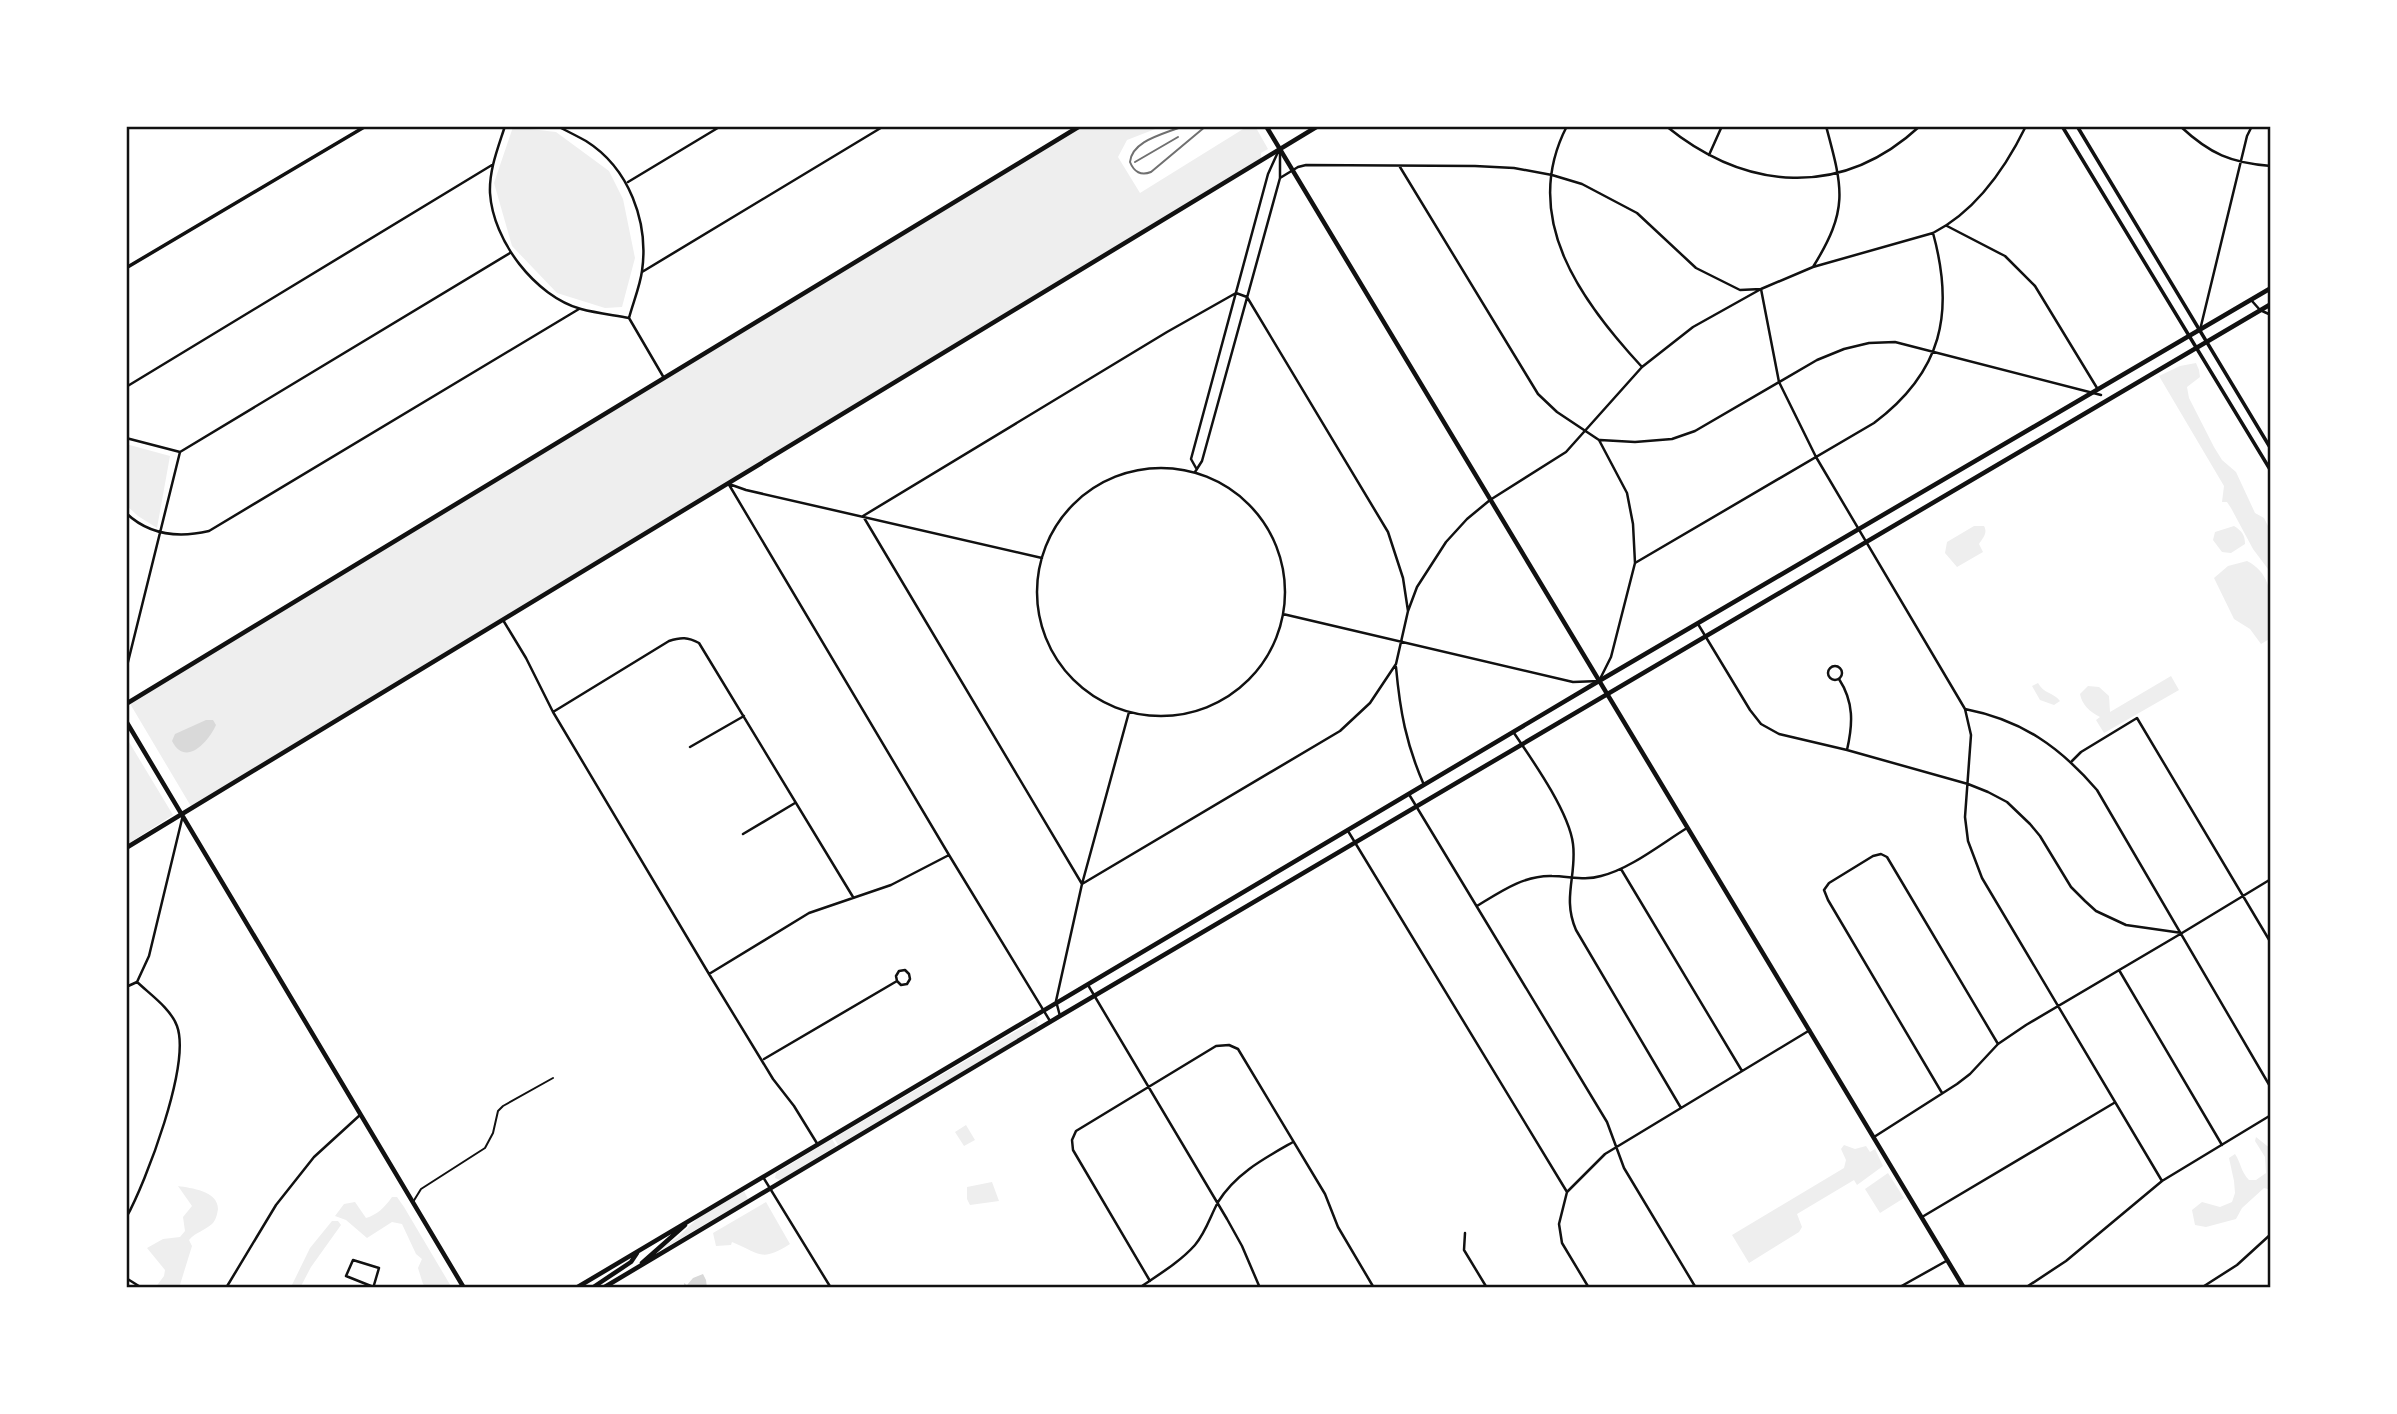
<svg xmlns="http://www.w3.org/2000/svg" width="2397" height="1414" viewBox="0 0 2397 1414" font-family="Jost,sans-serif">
<rect width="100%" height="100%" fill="#fff"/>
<!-- green -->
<path fill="#eee" d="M1080,126H1163L1127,140L1118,157L1140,193L1248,126H1255L1268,149L1261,153V160L192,808L129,702Z
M513,127L556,132L609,171L623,199L635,258L622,307L605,308L557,293L512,246L494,183Z
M2196,363L2199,370L2200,377L2187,387L2189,398L2214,447L2222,460L2236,472L2255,513L2264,518L2271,532V573L2253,549L2231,508L2227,502H2222L2224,486L2159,376L2180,366Z
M126,444L170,456L157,528L138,516L126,505Z
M1974,526H1984C1988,533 1983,538 1979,544L1983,552L1957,567L1945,553L1947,542Z
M2234,526C2242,531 2245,535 2245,544L2231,553L2222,552L2213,540L2215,532Z
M2247,561C2277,576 2271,610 2271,638L2261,644L2250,629L2234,619L2215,580L2214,578L2228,566Z
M2171,676L2179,690L2104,733L2096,720L2100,717C2090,712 2082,705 2080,694L2088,686L2099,687L2109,696L2110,712Z
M2038,683C2044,694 2053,692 2060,701L2054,705L2040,700L2032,686Z
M126,737L173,815L126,845Z
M1035,1020L1038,1023L1036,1028L838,1145L834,1138Z
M966,1125L975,1140L964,1146L955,1132Z
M2256,1137L2271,1149V1190L2264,1188L2242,1208L2236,1219L2206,1227L2195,1225L2192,1210L2202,1202L2220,1207L2232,1202L2235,1193L2234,1181L2229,1158L2235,1154C2241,1163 2241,1172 2249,1180H2256L2266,1173L2265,1157L2255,1141Z
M832,1139L836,1146L780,1180L775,1178L776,1173Z
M1844,1145L1855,1149L1866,1146L1870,1152L1875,1149L1883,1166L1857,1185L1854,1180L1797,1214L1802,1227L1799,1232L1749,1263L1732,1235L1844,1168L1846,1160L1841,1149Z
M1888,1173L1904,1198L1880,1213L1865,1189Z
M992,1182L999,1201L970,1205L967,1199V1187Z
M178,1186C191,1188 218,1191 218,1209C217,1215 216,1220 212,1224C204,1231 196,1232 189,1240L192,1246L179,1288H155L164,1276L165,1270L147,1248L163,1239L180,1237L185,1231L183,1217L192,1206Z
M744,1191L748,1199L656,1253L654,1252L677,1238L698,1218Z
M392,1197H397L404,1207L452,1288H428L423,1284L418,1268L422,1259L416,1254L402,1224L392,1222L367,1238L346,1220L335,1216L344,1204L355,1202L366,1218C377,1215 385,1207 392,1197Z
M766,1202L790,1244C760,1263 760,1253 732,1242L731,1245L716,1246L713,1233Z
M332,1221H338L341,1225L311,1267L300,1288H285L286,1286L291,1287L310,1248Z"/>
<!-- water -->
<path fill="#d9d9d9" d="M206,720H213L216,725C208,743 185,767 172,741L175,734Z
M703,1274L706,1280L707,1288H678L684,1286V1283L687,1285L693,1278Z"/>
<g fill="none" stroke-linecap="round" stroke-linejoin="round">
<!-- service -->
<path stroke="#111" stroke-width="2" d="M413,1202L421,1189L485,1148L493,1133L498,1111L503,1106L553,1078"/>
<!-- minor -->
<path stroke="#111" stroke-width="2.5" d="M505,126C498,148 489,170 490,193C493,241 535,296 581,309C596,313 613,315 629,318L664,378
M557,126C567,131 577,136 586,141C629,168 649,222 642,271C640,286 633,303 629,318
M1567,126C1519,218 1582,302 1642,367
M1666,126C1746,191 1841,199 1920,126
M2180,126C2210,154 2231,163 2271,166
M1709,155L1722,126
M1280,178L1298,167L1306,165L1475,166L1514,168L1552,175L1582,184L1637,213L1696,268L1740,290L1761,289L1779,382L1816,457L1965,709C2022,720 2060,747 2097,790L2271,1088
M628,182L721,126
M1947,226L2005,256L2035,286L2097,388
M1813,267C1849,209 1843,189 1826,126
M642,272L884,126
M2252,301L2260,310L2271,315
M2200,330L2247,136L2252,126
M126,387L492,165
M126,438L180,452
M1600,440L1635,442L1672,439L1695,431L1817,360L1844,349L1869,343L1895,342L2101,395
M1196,468L1191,459L1268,174L1278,152
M1037 592a124 124 0 1 1 248 0a124 124 0 1 1-248 0Z
M1195,472L1202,461L1280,178V152
M728,483L949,855L1050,1021
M729,484L746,490L1042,558
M126,513C149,535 179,538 209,531L579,309
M1635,563L1874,423C1942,372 1955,313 1933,233
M1408,611L1403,578L1388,532L1247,297L1236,293L1167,332L863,516L1082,884L1340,731L1370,703L1396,664L1408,611L1417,587L1446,542L1467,519L1490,500L1566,452L1642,367L1693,327L1761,289L1813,267L1933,233C1976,211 2005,169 2026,126
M1283,614L1573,682L1599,681L1611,657L1635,563L1633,524L1627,493L1599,440L1557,412L1538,394L1400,167
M503,620L526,658L553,712L709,974L773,1079L794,1106L818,1145
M1698,624L1750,710L1761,724L1779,734L1847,750L1968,784L1988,792L2007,802L2030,824L2040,836L2071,887L2085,901L2096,911L2126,925L2182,933L2271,879
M1828 673a7 7 0 1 1 14 0a7 7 0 1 1-14 0Z
M1396,667C1400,711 1406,744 1424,785
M126,670L180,452L510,253
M1839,679C1854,702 1853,724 1847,750
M1965,709L1971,735L1965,817L1968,841L1982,878L2162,1181
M553,712L669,641C681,637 688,637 699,643L853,897
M1514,733C1533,761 1569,812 1573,844C1577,875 1562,898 1576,930L1681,1108
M690,747L744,716
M2072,761L2081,752L2137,718L2271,943
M1410,796L1607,1122L1624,1168L1696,1288
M1348,831L1567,1192
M743,834L795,803
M1621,869L1742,1071
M1477,906C1500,892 1524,875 1552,876C1569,876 1585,881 1601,876C1630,869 1661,844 1687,828
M2119,970L2222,1145
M709,974L809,913L891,885L949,855
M1088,985L1227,1219L1242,1246L1260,1288
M126,987L137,982L149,956L182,819
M1060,1016L1056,1001L1082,884L1129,712
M764,1059L897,981L896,976L899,971L905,970L909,974L910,979L907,984L901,985L897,981
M1942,1093L1828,900L1824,890L1829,883L1873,856L1881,854L1887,857L1998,1044
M1874,1137L1957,1084L1970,1074L1998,1044L2026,1025L2182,933
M763,1177L831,1288
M1922,1217L2114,1103
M126,1218C146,1182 191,1064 177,1026C171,1009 151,995 137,982
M1465,1233L1464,1250L1487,1288
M126,1278L142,1288
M1150,1281L1073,1150L1072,1140L1076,1131L1216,1046L1229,1045L1238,1049L1325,1194L1338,1227L1374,1288
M374,1285L379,1268L353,1260L346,1276L376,1288
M226,1288L276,1205L314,1157L360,1115
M1139,1288C1158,1275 1180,1262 1195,1245C1206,1232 1210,1217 1218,1202C1236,1173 1265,1158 1293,1142
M1589,1288L1562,1243L1559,1224L1567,1192L1605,1154L1810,1030
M1898,1288L1948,1260
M2025,1288L2066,1261L2162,1181L2271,1115
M2201,1288L2237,1265L2271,1234"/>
<!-- tertiary -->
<path stroke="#111" stroke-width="3.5" d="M2062,126L2271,471
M2077,126L2271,449
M126,268L366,126"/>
<!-- secondary -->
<path stroke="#111" stroke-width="4.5" d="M1266,126L1964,1288
M126,848L182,814
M642,1263L685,1225
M576,1288L1599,681L2271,288
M592,1288L631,1262L637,1253
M603,1288L1060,1016L2271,304"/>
<!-- primary -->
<path stroke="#111" stroke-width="4.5" d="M126,704L1080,126
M126,721L464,1288
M182,814L1318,126"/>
<!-- tram -->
<path stroke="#707070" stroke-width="2" d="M1183,126C1165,134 1132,140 1130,162C1134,172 1141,176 1151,172L1206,126
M1135,162L1178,137"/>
</g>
<!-- border -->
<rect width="2397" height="1414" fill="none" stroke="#ffffff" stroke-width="256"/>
<rect x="128" y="128" width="2141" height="1158" fill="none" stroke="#111" stroke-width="2.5"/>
</svg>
